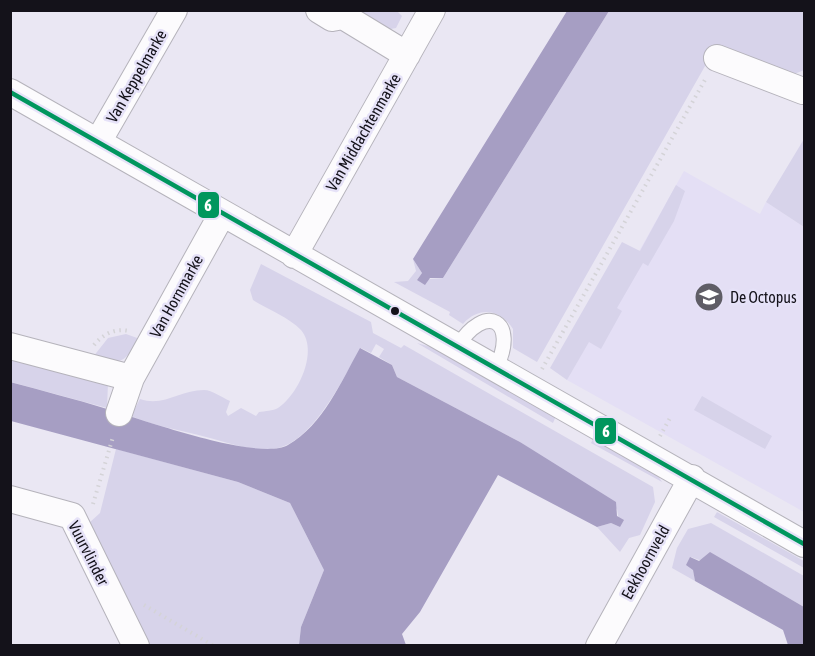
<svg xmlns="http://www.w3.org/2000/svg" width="815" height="656" viewBox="0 0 815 656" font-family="'Asap Condensed',sans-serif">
<rect width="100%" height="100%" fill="#eae7f3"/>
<!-- built -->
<path fill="#e4dff5" d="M684,171L760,214L766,202L804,227V512L567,380Z"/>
<!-- green -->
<path fill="#d7d3ea" d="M350,11H397L402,16L396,28L385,30Z
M609,11H804V70L792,75L713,52L537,362L513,348V329C500,309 479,306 463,324L449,315L450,312L394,282L408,281L416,271L413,259L422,273L417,280L443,278Z
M804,139V227L766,202Z
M676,185L685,191L674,221L648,266L643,263L617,308L622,311L601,349L589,342L567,380L550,368L622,242L640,251Z
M261,264L371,322L373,333L401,348L404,345L653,487L655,502L640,535L629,538L620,552L597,527L611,523L620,527L617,509L520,442L397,377L392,365L379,357L384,349L376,344L371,353L361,348C343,378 312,445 273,449C251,452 227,442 206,437C181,430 154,426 131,416L140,399C164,407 180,390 204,390C212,390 223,398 230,401L226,412L228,416L241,408L256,416L259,412C265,411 273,411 278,408C298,395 319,351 301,330C289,317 267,309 253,300L250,290Z
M126,334L140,339C123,364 121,365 93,357L108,338Z
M417,343L441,350L556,416L553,423Z
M10,356L108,383L107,408L11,382Z
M702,396L772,436L765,449L694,410Z
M594,437L656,473L662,482L591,443Z
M116,449L238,482L290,503L324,570L301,627L299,645H146L89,523L100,513Z
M717,512L804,561V568L714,517Z
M711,523L804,576V607L764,584L691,557L695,581L672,568L677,548L688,529Z"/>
<!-- water -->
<path fill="#a69ec3" d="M567,11H609L443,278H430L425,285L417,280L422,273L413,259Z
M360,348L392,365L397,377L520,442L616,502L617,516L624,520L620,527L611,523L597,527L498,475L420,612L402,634L406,645H299L301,627L324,570L290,503L238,482L11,421L10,382C43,391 75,399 107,409C141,419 259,462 288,445C323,425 341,382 360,348Z
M710,552L804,607V645H788L783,630L695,581L693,570L686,565L690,557L699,561Z"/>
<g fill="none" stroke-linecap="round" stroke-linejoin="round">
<!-- lane casing -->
<g stroke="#b5b3bb" stroke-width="16">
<path id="lane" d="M457,347C486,301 519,321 496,368"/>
</g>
<!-- street casing -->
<g stroke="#b5b3bb" stroke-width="28">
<path id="street" d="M319,10L332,18L343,16L407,55
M717,58L803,91
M10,92L804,544
M98,142L174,10
M294,255L432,10
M10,346L131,378L222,214
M119,413L131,378
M10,499L72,516L136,646
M599,646L692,478"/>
</g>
<!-- path -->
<path stroke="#d4d3d7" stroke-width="4" stroke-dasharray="1.5 4.5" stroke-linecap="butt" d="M94,345C103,334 115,328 129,331
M542,369L706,78
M660,436L670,418
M93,504L113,437
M144,605L214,646"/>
<!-- lane -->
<use href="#lane" stroke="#fcfbfd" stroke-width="14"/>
<!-- street -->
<use href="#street" stroke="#fcfbfd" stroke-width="26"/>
<!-- bus-1 casing -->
<g stroke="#e6e2f8" stroke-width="9">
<path id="bus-1" d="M10,92L804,544"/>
</g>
<!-- bus-1 -->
<use href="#bus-1" stroke="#00965e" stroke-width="4.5"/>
</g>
<!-- icons -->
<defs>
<g id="school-disc" transform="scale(1.5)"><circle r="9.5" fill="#5f5d66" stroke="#e6e2f8"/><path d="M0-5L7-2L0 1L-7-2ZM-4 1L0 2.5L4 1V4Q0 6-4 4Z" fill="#fff"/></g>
</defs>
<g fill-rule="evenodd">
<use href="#school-disc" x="709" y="297"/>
</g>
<!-- markers -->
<circle fill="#14121a" stroke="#e6e2f8" stroke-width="2" cx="395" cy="311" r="5"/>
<g text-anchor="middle" stroke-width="5" stroke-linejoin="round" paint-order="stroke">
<!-- street labels -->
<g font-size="16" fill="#14121a" stroke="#e6e2f8">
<text transform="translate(136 76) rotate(-60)" y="6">Van Keppelmarke</text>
<text transform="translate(363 132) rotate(-60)" y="6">Van Middachtenmarke</text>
<text transform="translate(176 296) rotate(-61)" y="6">Van Hornmarke</text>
<text transform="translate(89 553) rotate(63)" y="6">Vuurvlinder</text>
<text transform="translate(645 562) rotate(-61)" y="6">Eekhoornveld</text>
</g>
<!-- poi labels -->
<g font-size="16" fill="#14121a" stroke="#e6e2f8" text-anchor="start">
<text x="730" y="303">De Octopus</text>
</g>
</g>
<g stroke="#e6e2f8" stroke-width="2">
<rect x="197" y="191" width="23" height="28" rx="6" fill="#00965e"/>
<rect x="594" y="417" width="23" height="28" rx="6" fill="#00965e"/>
</g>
<g font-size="16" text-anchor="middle" font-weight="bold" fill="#fff">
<text x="208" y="211">6</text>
<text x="606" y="437">6</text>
</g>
<!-- border -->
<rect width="815" height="656" fill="none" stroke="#14121a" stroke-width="24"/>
</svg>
